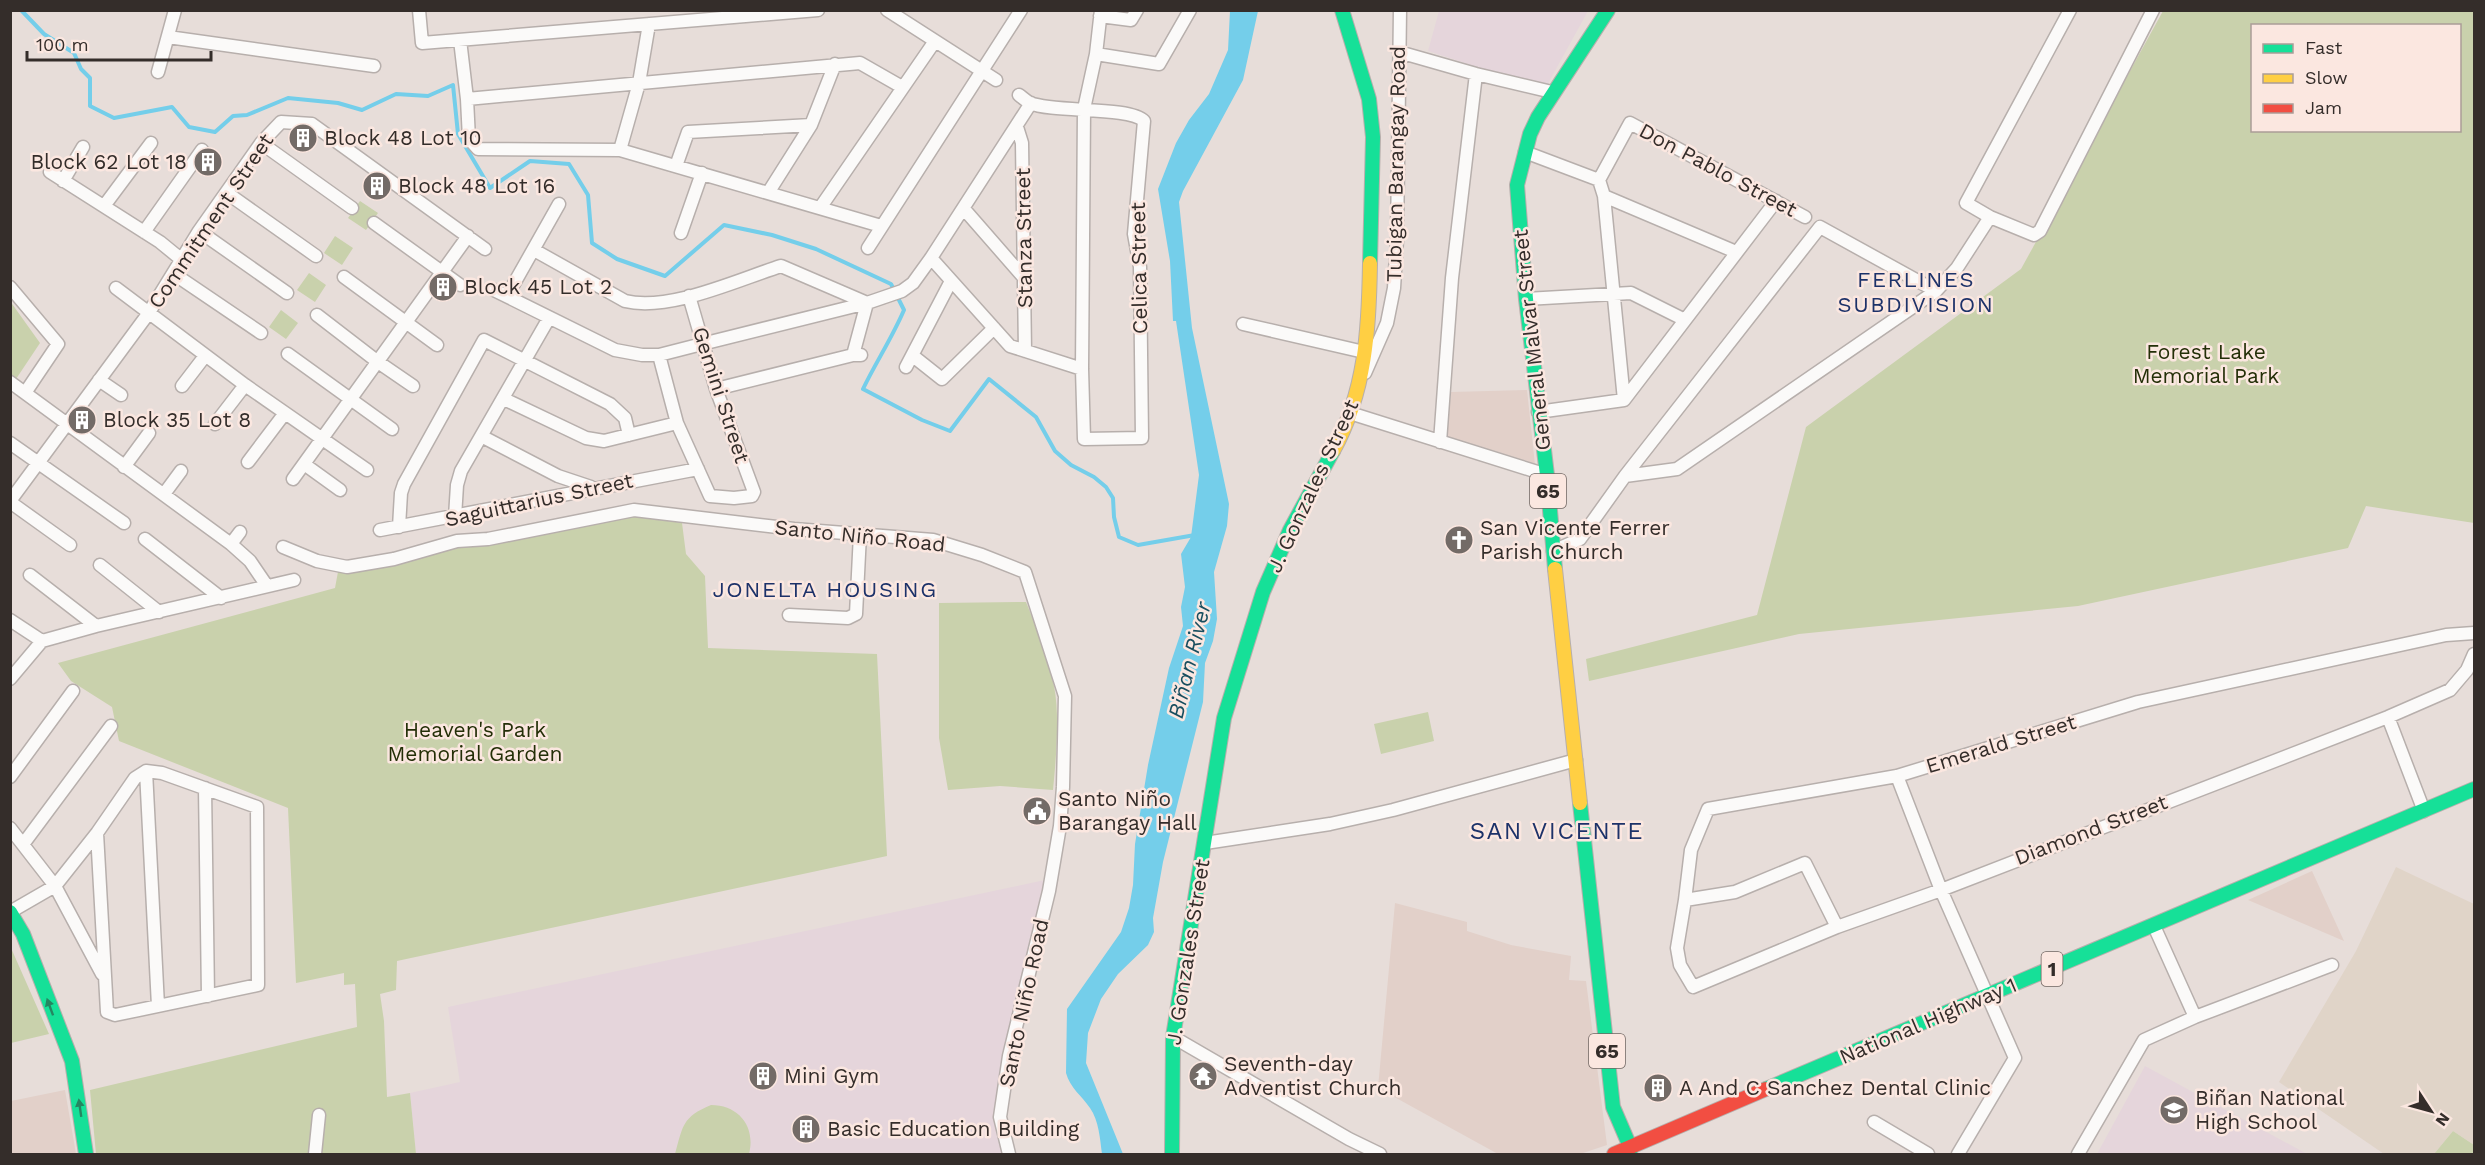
<svg xmlns="http://www.w3.org/2000/svg" width="2485" height="1165" viewBox="0 0 2485 1165" font-family="'Work Sans',sans-serif">
<rect width="100%" height="100%" fill="#e7ddd9"/>
<!-- built -->
<path fill="#e2d0c9" d="M1527,390L1535,465L1446,437L1451,392Z
M2312,871L2344,941L2248,900Z
M1395,903L1467,922V931L1511,945L1571,956L1569,980L1586,981L1607,1145L1580,1154H1498L1378,1088Z
M65,1090L76,1154H11V1101Z"/>
<!-- industrial -->
<path fill="#e0d4c8" d="M2396,867L2474,904V1145L2453,1131L2434,1154H2384L2279,1082L2356,951Z"/>
<!-- education -->
<path fill="#e5d5db" d="M1439,11H1588L1545,89L1428,51Z
M1045,880L1047,888L1004,1053L995,1109L1006,1154H416L410,1093L460,1082L448,1007Z
M2145,1066L2307,1154H2097Z"/>
<!-- green -->
<path fill="#c9d1ac" fill-rule="evenodd" d="M2163,11H2474V523L2366,506L2348,548L2078,606L1799,634L1589,681L1586,659L1757,615L1806,427L2021,269ZM2252,26H2460V130H2252Z
M360,201L378,213L366,230L348,218Z
M335,236L353,248L342,265L324,253Z
M309,273L326,285L315,302L297,290Z
M10,301L40,343L16,379L11,374Z
M281,310L298,323L286,339L269,327Z
M638,515L682,523L686,554L705,576L708,648L877,654L887,856L397,961L396,990L380,994L384,1021L387,1097L410,1093L416,1154H96L90,1090L357,1027L355,984L344,985V973L296,983L288,808L119,741L112,707L71,681L58,663L335,588L340,561Z
M1026,602C1037,629 1048,657 1054,686C1060,716 1056,759 1053,790L1000,786L948,790L939,738V603Z
M1428,712L1434,741L1381,754L1374,724Z
M11,948L49,1034L11,1043H10Z
M711,1105C739,1105 756,1127 749,1154H675C683,1126 682,1117 711,1105Z
M2453,1131L2474,1145V1154H2434Z"/>
<!-- water -->
<path fill="#74ceea" d="M1230,11H1258L1243,80L1183,191L1179,202L1192,328L1229,504L1227,526L1214,572L1217,619L1213,641L1205,663L1203,702L1163,862L1153,918L1154,932L1148,945L1118,974L1101,999L1088,1033L1086,1063L1123,1154H1102C1100,1139 1099,1121 1090,1108C1082,1096 1070,1088 1066,1073L1067,1009L1121,932L1129,908L1133,885L1135,844L1148,765L1169,668L1183,626L1181,607L1185,587L1181,554L1191,537L1199,475L1176,321H1173L1170,261L1158,189L1176,143L1189,120L1209,94L1228,50Z"/>
<g fill="none" stroke-linecap="round" stroke-linejoin="round">
<!-- stream -->
<path stroke="#74ceea" stroke-width="4" d="M21,10L44,34L74,53L81,69L90,78V106L114,118L172,107L189,127L215,132L233,116L247,115L288,98L338,103L362,110L396,94L428,96L453,85L458,134L490,188L530,161L569,164L588,195L592,243L617,259L665,276L724,225L772,235L816,249L891,284L904,310C892,338 876,362 863,389L922,420L950,431L989,379L1036,417L1055,451L1071,465L1094,477L1106,487L1113,498L1114,517L1119,537L1138,545L1195,535"/>
<!-- street casing -->
<g stroke="#b7afac" stroke-width="15">
<path id="street" d="M419,10L422,43L818,10
M887,10L996,80
M2070,10L1966,203L1990,217L2034,235L2040,231L2153,10
M1100,16L1131,20L1137,10
M168,37L374,66
M460,40L467,99
M1399,52L1476,74L1552,92
M1096,54L1159,64L1190,10
M158,72L175,10
M1019,95C1022,97 1026,101 1030,103C1053,113 1129,106 1144,121L1134,234L1140,267L1142,438L1084,439L1082,369L1084,109L1096,54L1101,10
M1017,127L1022,143L1025,351
M261,143L352,208
M620,150L639,83L649,24
M1525,152L1599,180
M676,166L688,132L811,125
M50,172L160,242L182,260
M63,181L83,147
M227,193L316,256
M768,193L811,125L835,64
M1604,196L1736,252
M104,206L151,143
M820,208L935,41
M964,209L1026,280
M374,223L460,285
M881,226L620,150L478,149L469,139L467,99L860,63L902,87
M199,231L287,293
M144,232L202,150
M681,233L702,173
M868,248L1021,10
M534,250L625,301C669,312 737,280 781,266L867,303
M931,258L1010,346L1082,369
M174,274L261,333
M344,277L437,345
M10,287L58,344L25,393
M116,288L245,385L367,470
M492,289L615,350L642,355H659L702,344L867,303L902,291L913,283L931,258L1031,103
M507,296L559,204
M1526,299L1631,293L1685,320
M317,315L378,362L413,386
M1243,324L1364,352
M288,354L392,429
M659,355L677,423L710,496L734,498L752,496L754,492L716,389L689,296
M853,355L867,303
M913,356L942,379L994,328
M906,367L951,281
M1365,373L1387,323L1394,288L1397,239L1400,10
M99,380L121,395
M10,382L231,544L250,561L267,586
M182,386L205,356
M716,389L853,355H861
M504,399L586,438L604,441L677,423
M1624,400L1604,196L1599,180L1630,123L1805,217
M1538,412L1624,400L1776,201
M1350,413L1547,475
M215,424L245,385
M483,437L558,476L591,487
M1440,442L1452,278L1476,74
M10,443L124,523
M248,462L285,413
M304,464L340,490
M124,467L149,433
M1625,476L1677,469L1936,291L1957,268L1990,217
M293,479L468,236
M164,494L181,471
M10,501L148,314L199,231L261,143L281,122L312,124L485,249
M10,502L70,545
M455,517L457,485L461,471L549,318
M399,527L401,493L404,484L484,340L610,404L625,418L629,435
M380,530L698,469
M145,539L221,598
M231,544L240,532
M283,547L317,561L347,567L394,559L457,541L488,539L634,510L794,529L933,540L982,555L1025,572L1065,696L1063,787L1060,826L1049,891L1009,1056L1000,1117L1009,1154
M1553,551L1580,539L1625,476L1820,227L1936,291
M100,565L159,612
M30,575L96,626
M789,615L848,618L856,614L860,534
M10,620L42,641
M2474,633L2446,635L2138,702L1897,776L1708,809L1691,850L1685,900L1677,948L1680,965L1693,987L1837,927L1941,890L2388,717L2450,690L2467,670L2474,654
M10,679L42,641L96,626L294,580
M2388,717L2424,811
M146,771L158,1006
M1897,776L1941,890L2015,1058L1958,1154
M10,777L73,691
M205,788L208,996
M10,828L55,886L102,974
M24,843L111,726
M1205,843L1330,824L1393,810L1576,760
M1685,900L1735,892L1805,863L1837,927
M10,912L55,886L97,833L135,778L146,771L162,773L257,807L258,985L115,1015L107,1012L97,833
M2154,926L2195,1017
M1173,1037L1349,1139L1380,1154
M1874,1122L1928,1154
M315,1154L319,1115
M2078,1154L2144,1040L2195,1017L2332,965"/>
</g>
<!-- fast casing -->
<g stroke="#b7afac" stroke-width="16">
<path id="fast" d="M1342,10L1369,99L1373,137L1370,263
M1555,569L1547,475L1526,299L1517,185L1530,134L1538,117L1608,10
M1580,803L1613,1107L1631,1149
M10,912L23,934L72,1061L86,1154
M1766,1089L2474,789
M1172,1154L1173,1037L1224,718L1263,592L1290,530L1333,451"/>
</g>
<!-- slow casing -->
<g stroke="#b7afac" stroke-width="16">
<path id="slow" d="M1333,451C1366,391 1369,329 1370,263
M1555,569L1580,803"/>
</g>
<!-- jam casing -->
<g stroke="#b7afac" stroke-width="16">
<path id="jam" d="M1614,1154L1766,1089"/>
</g>
<!-- street -->
<use href="#street" stroke="#fbfaf9" stroke-width="12"/>
<!-- fast -->
<use href="#fast" stroke="#16e098" stroke-width="14"/>
<!-- slow -->
<use href="#slow" stroke="#ffcf43" stroke-width="14"/>
<!-- jam -->
<use href="#jam" stroke="#f24e42" stroke-width="14"/>
</g>
<!-- one-way arrows -->
<defs><path id="oneway-solid" d="M-6-.8H1V-3.2L6.5 0L1 3.2V.8H-6Z" transform="scale(1.5)"/></defs>
<g fill="#258661">
<use href="#oneway-solid" transform="translate(50 1007) rotate(-110)"/>
<use href="#oneway-solid" transform="translate(80 1108) rotate(-98)"/>
</g>
<!-- icons -->
<defs>
<g id="building-disc" transform="scale(1.5)"><circle r="9.5" fill="#736b67" stroke="#fbe7e0"/><path d="M-4-6H4V6H1V3H-1V6H-4ZM-2.5-4.3h1.7v1.8h-1.7ZM.8-4.3h1.7v1.8H.8ZM-2.5-1h1.7V.8h-1.7ZM.8-1h1.7V.8H.8Z" fill="#fff"/></g>
<g id="church-disc" transform="scale(1.5)"><circle r="9.5" fill="#736b67" stroke="#fbe7e0"/><path d="M-1.2-6h2.4v3.5h3.3v2.4h-3.3V6h-2.4V-.1h-3.3v-2.4h3.3Z" fill="#fff"/></g>
<g id="civic-disc" transform="scale(1.5)"><circle r="9.5" fill="#736b67" stroke="#fbe7e0"/><path d="M-.6-6.5H3V-4.5H.6V-3L4-1V1h2V6H-6V1h2V-1L-.6-3ZM-1.2 2.5V6h2.4V2.5Z" fill="#fff"/></g>
<g id="temple-disc" transform="scale(1.5)"><circle r="9.5" fill="#736b67" stroke="#fbe7e0"/><path d="M0-6L5-2H3V0L6.5 2.5H4V6H1.5V3h-3V6H-4V2.5H-6.5L-3 0V-2H-5Z" fill="#fff"/></g>
<g id="school-disc" transform="scale(1.5)"><circle r="9.5" fill="#736b67" stroke="#fbe7e0"/><path d="M0-5L7-2L0 1L-7-2ZM-4 1L0 2.5L4 1V4Q0 6-4 4Z" fill="#fff"/></g>
</defs>
<g fill-rule="evenodd">
<use href="#building-disc" x="303" y="138"/>
<use href="#building-disc" x="208" y="162"/>
<use href="#building-disc" x="377" y="186"/>
<use href="#building-disc" x="443" y="287"/>
<use href="#building-disc" x="82" y="420"/>
<use href="#church-disc" x="1459" y="540"/>
<use href="#civic-disc" x="1037" y="811"/>
<use href="#building-disc" x="763" y="1076"/>
<use href="#temple-disc" x="1203" y="1076"/>
<use href="#building-disc" x="1658" y="1088"/>
<use href="#school-disc" x="2174" y="1110"/>
<use href="#building-disc" x="806" y="1129"/>
</g>
<g text-anchor="middle" stroke-width="5" stroke-linejoin="round" paint-order="stroke">
<!-- shield labels -->
<g fill="#fbe7e0" stroke="#706561" stroke-width="1.5">
<rect x="1530" y="474" width="36" height="34" rx="4.5"/>
<rect x="2041.5" y="952" width="21" height="34" rx="4.5"/>
<rect x="1589" y="1034" width="36" height="34" rx="4.5"/>
</g>
<g font-size="20" font-weight="bold" fill="#342d2a">
<text x="1548" y="498">65</text>
<text x="2052" y="976">1</text>
<text x="1607" y="1058">65</text>
</g>
<!-- poi labels -->
<g font-size="21" fill="#342d2a" stroke="#fbe7e0" text-anchor="start">
<text x="324" y="145">Block 48 Lot 10</text>
<text x="187" y="169" text-anchor="end">Block 62 Lot 18</text>
<text x="398" y="193">Block 48 Lot 16</text>
<text x="464" y="294">Block 45 Lot 2</text>
<text x="103" y="427">Block 35 Lot 8</text>
<text x="1480" y="535">San Vicente Ferrer<tspan x="1480" dy="24">Parish Church</tspan></text>
<text x="1058" y="806">Santo Niño<tspan x="1058" dy="24">Barangay Hall</tspan></text>
<text x="1224" y="1071">Seventh-day<tspan x="1224" dy="24">Adventist Church</tspan></text>
<text x="784" y="1083">Mini Gym</text>
<text x="1679" y="1095">A And C Sanchez Dental Clinic</text>
<text x="2195" y="1105">Biñan National<tspan x="2195" dy="24">High School</tspan></text>
<text x="827" y="1136">Basic Education Building</text>
</g>
<!-- street labels -->
<g font-size="21" fill="#342d2a" stroke="#fbe7e0">
<text transform="translate(1396 164) rotate(-89)" y="7">Tubigan Barangay Road</text>
<text transform="translate(1718 170) rotate(28)" y="7">Don Pablo Street</text>
<text transform="translate(211 221) rotate(-56)" y="7">Commitment Street</text>
<text transform="translate(1024 238) rotate(-91)" y="7">Stanza Street</text>
<text transform="translate(1139 268) rotate(-91)" y="7">Celica Street</text>
<text transform="translate(1532 340) rotate(-96)" y="7">General Malvar Street</text>
<text transform="translate(721 395) rotate(72)" y="7">Gemini Street</text>
<text transform="translate(1313 486) rotate(-65)" y="7">J. Gonzales Street</text>
<text transform="translate(539 500) rotate(-12)" y="7">Saguittarius Street</text>
<text transform="translate(860 536) rotate(6)" y="7">Santo Niño Road</text>
<text transform="translate(2001 744) rotate(-17)" y="7">Emerald Street</text>
<text transform="translate(2091 830) rotate(-21)" y="7">Diamond Street</text>
<text transform="translate(1188 952) rotate(-81)" y="7">J. Gonzales Street</text>
<text transform="translate(1024 1003) rotate(-78)" y="7">Santo Niño Road</text>
<text transform="translate(1928 1021) rotate(-23)" y="7">National Highway 1</text>
</g>
<!-- park labels -->
<g font-size="21" fill="#232f07" stroke="#fbe7e0">
<text x="2206" y="359">Forest Lake<tspan x="2206" dy="24">Memorial Park</tspan></text>
<text x="475" y="737">Heaven's Park<tspan x="475" dy="24">Memorial Garden</tspan></text>
</g>
<!-- neighbourhood labels -->
<g font-size="22" letter-spacing="1.5" fill="#1d3269" stroke="#fbe7e0">
<text x="1916" y="287">FERLINES<tspan x="1916" dy="25">SUBDIVISION</tspan></text>
<text x="825" y="597">JONELTA HOUSING</text>
</g>
<!-- water labels -->
<g font-size="22" font-style="italic" fill="#184e5f" stroke="#fbe7e0">
<text transform="translate(1189 660) rotate(-76)" y="8">Biñan River</text>
</g>
<!-- quarter labels -->
<g font-size="24" letter-spacing="1.5" fill="#1d3269" stroke="#fbe7e0">
<text x="1557" y="839">SAN VICENTE</text>
</g>
</g>
<!-- border -->
<rect width="2485" height="1165" fill="none" stroke="#342d2a" stroke-width="24"/>
<!-- legend -->
<rect x="2251" y="24" width="210" height="108" fill="#fbe7e0" stroke="#ab9d97" stroke-width="1.5"/>
<rect x="2263" y="44" width="30" height="9" fill="#16e098" stroke="#ab9d97" stroke-width="1.5"/>
<text x="2305" y="54" font-size="18" fill="#342d2a">Fast</text>
<rect x="2263" y="74" width="30" height="9" fill="#ffcf43" stroke="#ab9d97" stroke-width="1.5"/>
<text x="2305" y="84" font-size="18" fill="#342d2a">Slow</text>
<rect x="2263" y="104" width="30" height="9" fill="#f24e42" stroke="#ab9d97" stroke-width="1.5"/>
<text x="2305" y="114" font-size="18" fill="#342d2a">Jam</text>
<!-- north arrow -->
<g transform="translate(2431 1111) rotate(126)" stroke="#fbe7e0" stroke-width="4.5" paint-order="stroke">
<path d="M0-4.5L10 22L0 15L-10 22Z" fill="#342d2a"/>
<text y="-9" font-size="16" font-weight="bold" text-anchor="middle" fill="#342d2a">N</text>
</g>
<!-- scale -->
<path d="M27 51v9h184v-9" fill="none" stroke="#342d2a" stroke-width="3"/>
<text x="36" y="51" font-size="18" fill="#342d2a" stroke="#fbe7e0" stroke-width="4.5" paint-order="stroke">100 m</text>
</svg>
